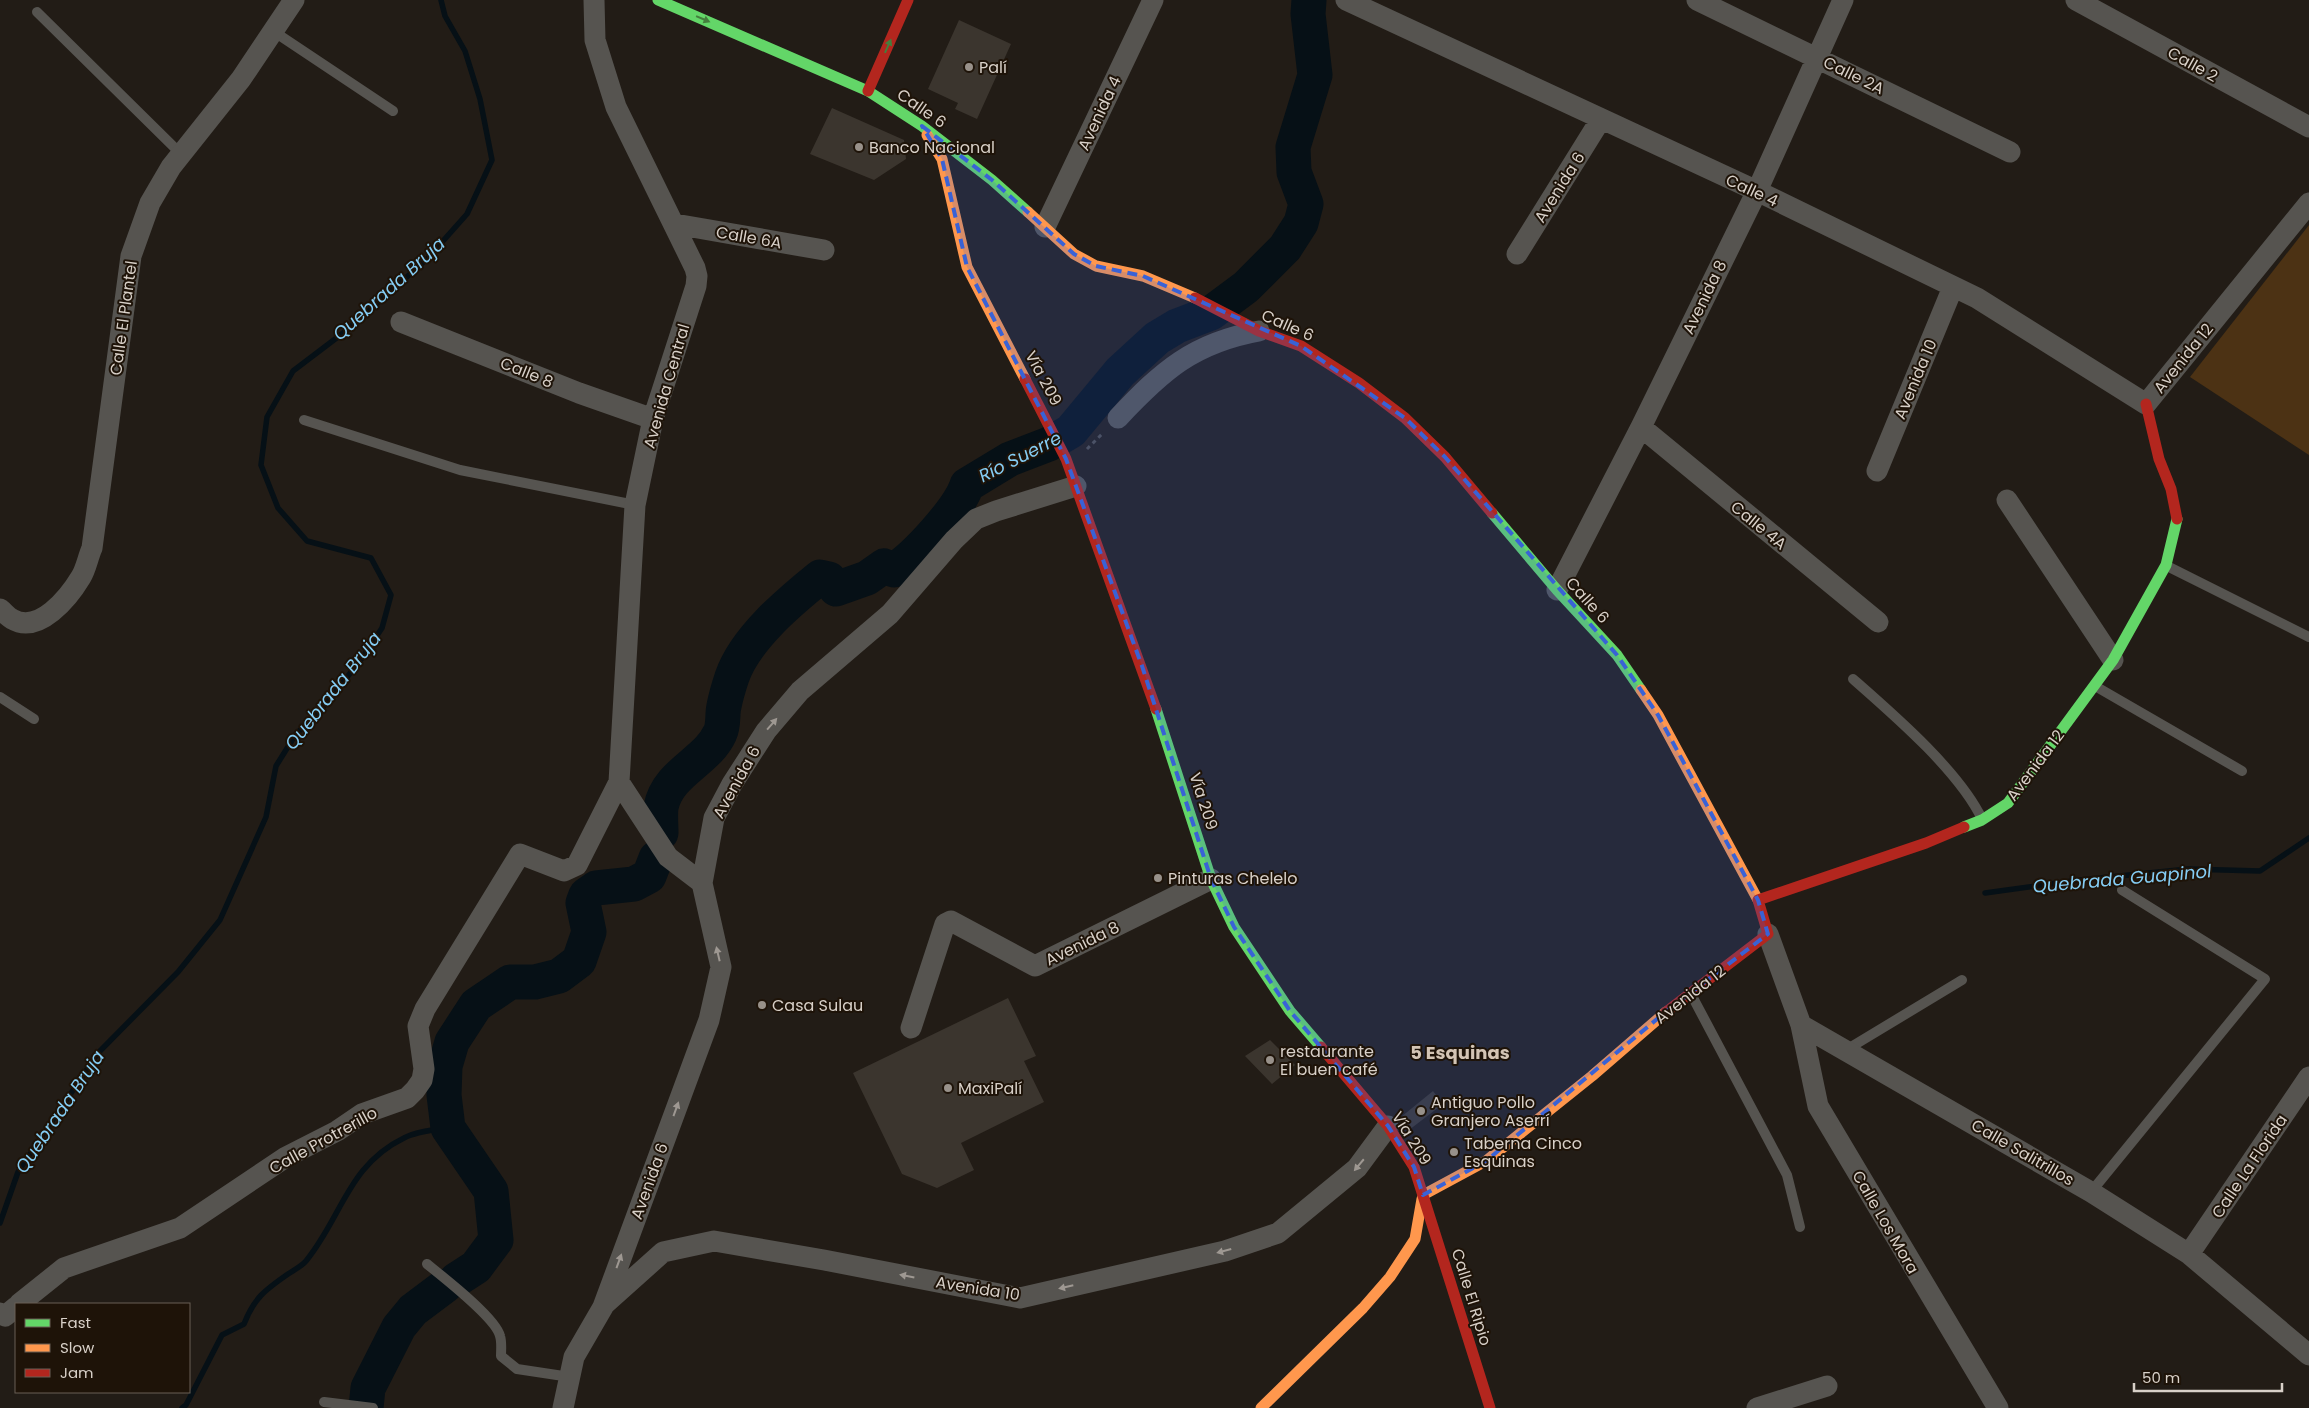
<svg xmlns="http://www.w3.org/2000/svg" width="2309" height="1408" viewBox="0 0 2309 1408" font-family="Poppins,sans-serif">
<rect width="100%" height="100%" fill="#221c16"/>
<!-- green -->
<path fill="#4c3214" d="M2309,225V455L2190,377Z"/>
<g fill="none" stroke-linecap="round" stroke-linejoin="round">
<!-- stream -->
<path stroke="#061016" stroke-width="5.5" d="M1985,893L2080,880L2188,869L2260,871L2309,838
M0,1223L18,1172L98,1053L178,972L220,920L266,817L276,766L296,734L319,712L360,661L382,628L391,595L371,558L307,541L278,508L261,465L267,417L293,371L347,330L427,259L467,214L492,160L480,99L465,51L445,16L441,0
M182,1408L186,1405L222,1335L244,1324C254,1298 265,1290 288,1274C294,1270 302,1266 306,1261C342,1217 348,1165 404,1138C417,1131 434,1130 448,1128"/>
<!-- river -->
<path stroke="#061016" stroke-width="35" d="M661,833C661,825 660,815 661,807C668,772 707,762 720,733C724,725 722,714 724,706C726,696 729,686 732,677C745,639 789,602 820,577L829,579L836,589L867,578L884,566L894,570C916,556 959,509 967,485L1010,459L1049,444L1071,431L1120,372L1157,338L1177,326L1211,313L1246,287L1285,248L1301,223L1306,204L1294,172L1293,147L1315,75L1308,14L1309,0
M456,1280L476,1267L496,1240L491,1191L448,1128L444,1095L445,1066L452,1042L476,1005L510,982H535L559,976L579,961L589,932L583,903L586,895L596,888L634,884L649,876L656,858
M366,1408L368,1388L399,1327L413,1310L445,1286"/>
</g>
<!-- building -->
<path fill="#3b352e" d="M959,20L1011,44L977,119L955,109L958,103L928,89Z
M832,108L904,140L906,159L874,180L810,154Z
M1008,998L1036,1056L1024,1061L1044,1102L961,1143L974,1170L937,1188L902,1174L853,1073Z
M1270,1040L1295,1065L1272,1084L1245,1056Z
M1433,1091L1443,1104L1409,1130L1401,1117Z"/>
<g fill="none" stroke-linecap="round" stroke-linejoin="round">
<!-- path -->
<path stroke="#514e4b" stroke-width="3" stroke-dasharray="4 4" stroke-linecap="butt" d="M1087,449L1104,432"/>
<!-- lane -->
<path stroke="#565450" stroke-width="10" d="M37,12L181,154
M273,31L393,111
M304,420L460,470L635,505
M2167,566L2309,637
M1853,679C1894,715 1959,771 1982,819
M2095,686L2242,771
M0,697L34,719
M1691,994L1787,1175L1800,1227
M1846,1050L1962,980
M2091,1192L2265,979L2122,890
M427,1264C443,1277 496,1318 500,1336C502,1342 501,1350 501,1356L517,1369L570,1377
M324,1402L373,1408"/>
<!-- street -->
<path stroke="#565450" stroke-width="21" d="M594,0L595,40L616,107L695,268L697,276L696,286L653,419L635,505L619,782L668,857L702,883
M1346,0L1757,191L1977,298L2146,404L2309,203
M1697,0L2010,152
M2076,0L2309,127
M675,224L824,250
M1045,227L1153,0
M1517,254L1601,119
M401,322L579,393L653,419
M1118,418C1162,371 1193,343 1259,331
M1641,427L1878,622
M1877,471L1953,287
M2007,500L2113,660
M1557,590L1641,427L1757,191L1843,0
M0,609C4,612 8,617 12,619C39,635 69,597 81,577C86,569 88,557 92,548L131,256L150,203L171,167L241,79L294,0
M1768,934L1801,1025L2091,1192L2189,1254L2309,1355
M1801,1025L1818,1106L1998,1408
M911,1028L945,924L951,921L1035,966L1211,879
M2189,1254L2309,1077
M19,1304L64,1268L180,1228L286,1157L337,1131L362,1114L407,1098L415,1090L422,1080L424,1069L418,1026L425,1009L520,854L564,871L577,865L619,782
M605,1304L663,1252L714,1241L824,1260L1020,1298L1225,1251L1278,1233L1357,1168L1388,1126
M0,1313L5,1316L16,1307
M563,1408L574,1357L603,1307L709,1020L721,967L702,883L714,818L732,784L766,731L800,691L890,614L954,540L976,519L996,511L1076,486
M1757,1408L1827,1386"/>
<!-- fast -->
<path stroke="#63d668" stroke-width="11" d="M658,0L868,91L922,126L992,180L1028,212
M1492,513L1557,590L1617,655L1641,690
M1156,709L1211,879L1234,927L1290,1011L1321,1047
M1964,827L1982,820L2008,803L2113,660L2166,565L2177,519"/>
<!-- slow -->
<path stroke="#ff974d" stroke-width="11" d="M927,135L942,159L967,267L1025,379
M1028,212L1074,254L1096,266L1143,276L1195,298
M1641,690L1658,715L1758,900
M1423,1195L1486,1161L1592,1076L1666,1012
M1261,1408L1363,1308L1390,1277L1415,1239L1422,1199"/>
<!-- jam -->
<path stroke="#b3261e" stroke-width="11" d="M868,91L908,0
M1195,298L1259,331L1301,346L1359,383L1405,418L1445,457L1492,513
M1025,379L1066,459L1156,709
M2146,404L2159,459L2171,489L2177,519
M1666,1012L1768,934L1758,900L1926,843L1964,827
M1321,1047L1388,1126L1414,1167L1490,1408"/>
</g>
<!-- one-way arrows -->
<defs><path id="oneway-solid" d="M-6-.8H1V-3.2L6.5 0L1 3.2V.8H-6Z" transform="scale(1.25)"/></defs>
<g fill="#447e3d">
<use href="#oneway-solid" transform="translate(703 19) rotate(23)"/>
<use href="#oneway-solid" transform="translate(888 46) rotate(-66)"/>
</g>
<g fill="#9e9892">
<use href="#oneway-solid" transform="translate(772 724) rotate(-49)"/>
<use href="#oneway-solid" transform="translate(718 954) rotate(-103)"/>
<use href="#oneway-solid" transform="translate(676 1109) rotate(-70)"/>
<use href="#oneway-solid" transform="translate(1359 1165) rotate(130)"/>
<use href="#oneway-solid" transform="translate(1224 1251) rotate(165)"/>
<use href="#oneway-solid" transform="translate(619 1261) rotate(-70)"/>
<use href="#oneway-solid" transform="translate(907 1276) rotate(-169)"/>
<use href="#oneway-solid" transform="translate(1066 1287) rotate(167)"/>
</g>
<!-- marked area -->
<path fill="#3962d6" fill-opacity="0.2" stroke="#3962d6" stroke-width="4" stroke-dasharray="10 6" stroke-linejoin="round" d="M922,126L992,180L1074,254L1096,266L1143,276L1301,346L1405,418L1445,457L1617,655L1658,715L1758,900L1768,934L1668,1010L1486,1161L1423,1195L1414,1167L1388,1126L1290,1011L1234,927L1211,879L1142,666L1066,459L967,267L942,159Z"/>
<!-- markers -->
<g fill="#98918a" stroke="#1e1308" stroke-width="2">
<circle cx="969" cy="67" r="5"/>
<circle cx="859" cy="147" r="5"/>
<circle cx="1158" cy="878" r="5"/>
<circle cx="762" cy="1005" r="5"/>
<circle cx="1270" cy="1060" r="5"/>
<circle cx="948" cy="1088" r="5"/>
<circle cx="1421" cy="1111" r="5"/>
<circle cx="1454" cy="1152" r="5"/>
</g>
<g text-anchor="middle" stroke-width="4" stroke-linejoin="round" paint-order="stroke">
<!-- street labels -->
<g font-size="16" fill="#d8d0c8" stroke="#1e1308">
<text transform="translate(2193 64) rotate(29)" y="6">Calle 2</text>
<text transform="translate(1854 75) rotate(26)" y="6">Calle 2A</text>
<text transform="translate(922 108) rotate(35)" y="6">Calle 6</text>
<text transform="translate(1099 113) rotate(-65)" y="6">Avenida 4</text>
<text transform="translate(1559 187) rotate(-58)" y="6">Avenida 6</text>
<text transform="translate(1752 190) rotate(25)" y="6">Calle 4</text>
<text transform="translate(749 237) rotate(10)" y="6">Calle 6A</text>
<text transform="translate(1704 297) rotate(-64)" y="6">Avenida 8</text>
<text transform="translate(123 318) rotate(-82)" y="6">Calle El Plantel</text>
<text transform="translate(1288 325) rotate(24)" y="6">Calle 6</text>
<text transform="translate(2183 358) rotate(-51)" y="6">Avenida 12</text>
<text transform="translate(527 372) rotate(22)" y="6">Calle 8</text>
<text transform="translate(1044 378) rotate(62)" y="6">Vía 209</text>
<text transform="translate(1915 379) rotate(-67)" y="6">Avenida 10</text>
<text transform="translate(666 386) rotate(-74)" y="6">Avenida Central</text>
<text transform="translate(1759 525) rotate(39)" y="6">Calle 4A</text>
<text transform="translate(1588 600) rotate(48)" y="6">Calle 6</text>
<text transform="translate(2035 765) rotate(-53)" y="6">Avenida 12</text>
<text transform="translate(736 782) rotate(-61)" y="6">Avenida 6</text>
<text transform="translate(1204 801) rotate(72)" y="6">Vía 209</text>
<text transform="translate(1082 943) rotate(-26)" y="6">Avenida 8</text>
<text transform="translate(1690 994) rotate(-38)" y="6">Avenida 12</text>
<text transform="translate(1412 1138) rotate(58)" y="6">Vía 209</text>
<text transform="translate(323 1140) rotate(-29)" y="6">Calle Protrerillo</text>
<text transform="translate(2023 1152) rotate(30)" y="6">Calle Salitrillos</text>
<text transform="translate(2249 1166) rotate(-56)" y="6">Calle La Florida</text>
<text transform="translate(649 1181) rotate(-70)" y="6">Avenida 6</text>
<text transform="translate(1886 1222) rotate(60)" y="6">Calle Los Mora</text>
<text transform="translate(978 1288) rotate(9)" y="6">Avenida 10</text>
<text transform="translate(1472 1297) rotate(73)" y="6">Calle El Ripio</text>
</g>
<!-- poi labels -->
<g font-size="16" fill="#d8d0c8" stroke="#1e1308" text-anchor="start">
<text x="979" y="73">Palí</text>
<text x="869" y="153">Banco Nacional</text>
<text x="1168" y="884">Pinturas Chelelo</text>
<text x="772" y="1011">Casa Sulau</text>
<text x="1280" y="1057">restaurante<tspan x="1280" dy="18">El buen café</tspan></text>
<text x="958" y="1094">MaxiPalí</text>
<text x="1431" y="1108">Antiguo Pollo<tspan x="1431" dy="18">Granjero Aserrí</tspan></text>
<text x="1464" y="1149">Taberna Cinco<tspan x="1464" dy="18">Esquinas</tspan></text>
</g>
<!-- water labels -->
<g font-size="18" font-style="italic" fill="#85cdf4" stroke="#1e1308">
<text transform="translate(389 289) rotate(-42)" y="6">Quebrada Bruja</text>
<text transform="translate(1020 457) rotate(-27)" y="6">Río Suerre</text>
<text transform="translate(333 691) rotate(-52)" y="6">Quebrada Bruja</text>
<text transform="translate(2122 879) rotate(-5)" y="6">Quebrada Guapinol</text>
<text transform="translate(60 1112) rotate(-56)" y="6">Quebrada Bruja</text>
</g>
<!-- neighbourhood labels -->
<g font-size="18" font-weight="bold" fill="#d3c4b4" stroke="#1e1308">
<text x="1460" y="1059">5 Esquinas</text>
</g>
</g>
<!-- legend -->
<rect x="15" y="1303" width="175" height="90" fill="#1e1308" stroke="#685f55"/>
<rect x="25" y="1319" width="25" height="8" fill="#63d668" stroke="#685f55"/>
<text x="60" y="1328" font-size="15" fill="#d8d0c8">Fast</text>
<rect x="25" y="1344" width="25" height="8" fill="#ff974d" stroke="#685f55"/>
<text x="60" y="1353" font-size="15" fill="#d8d0c8">Slow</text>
<rect x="25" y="1369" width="25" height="8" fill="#b3261e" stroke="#685f55"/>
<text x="60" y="1378" font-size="15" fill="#d8d0c8">Jam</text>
<!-- scale -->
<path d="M2134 1383v8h148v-8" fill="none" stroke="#d8d0c8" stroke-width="2.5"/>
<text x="2142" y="1383" font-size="15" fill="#d8d0c8" stroke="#1e1308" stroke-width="4" paint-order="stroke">50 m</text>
</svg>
